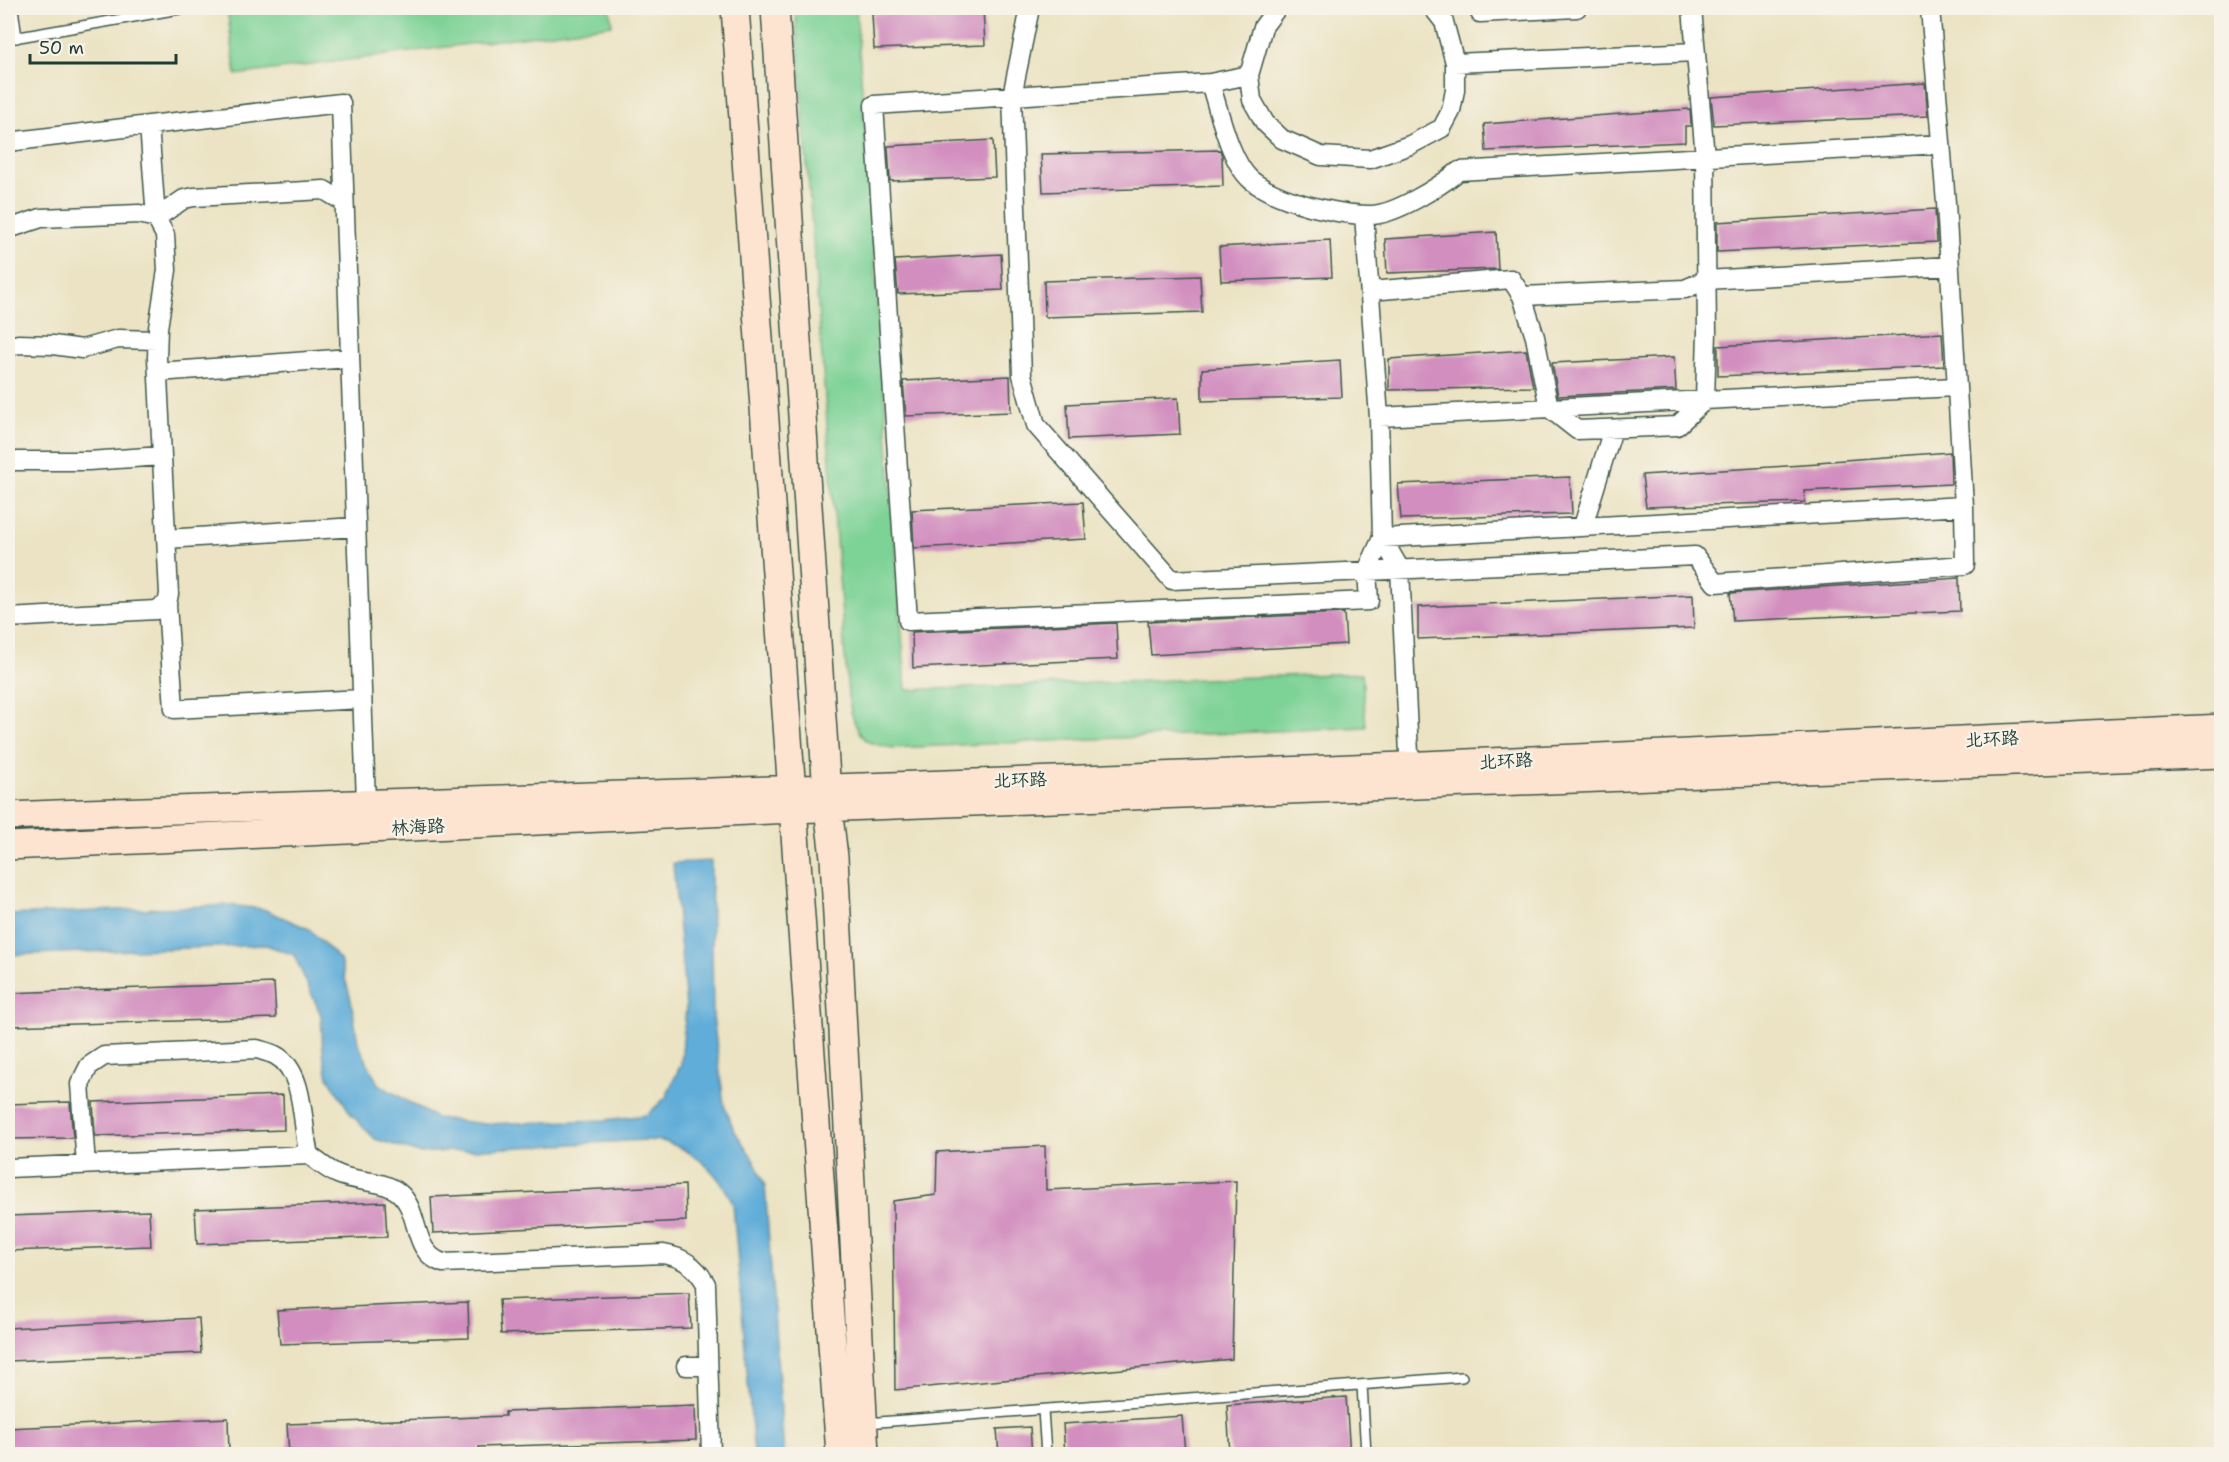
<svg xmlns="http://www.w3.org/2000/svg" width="2229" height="1462" viewBox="0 0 2229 1462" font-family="'Shantell Sans','LXGW WenKai TC',sans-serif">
<rect width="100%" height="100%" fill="#f7f3e8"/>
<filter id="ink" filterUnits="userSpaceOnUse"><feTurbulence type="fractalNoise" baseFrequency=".0167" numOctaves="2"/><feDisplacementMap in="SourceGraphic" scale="12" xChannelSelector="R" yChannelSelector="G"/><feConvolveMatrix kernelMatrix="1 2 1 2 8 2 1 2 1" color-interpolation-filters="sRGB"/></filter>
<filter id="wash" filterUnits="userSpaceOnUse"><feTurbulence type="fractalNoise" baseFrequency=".008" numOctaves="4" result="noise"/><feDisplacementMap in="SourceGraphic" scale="24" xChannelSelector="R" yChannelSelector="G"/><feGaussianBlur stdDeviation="1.35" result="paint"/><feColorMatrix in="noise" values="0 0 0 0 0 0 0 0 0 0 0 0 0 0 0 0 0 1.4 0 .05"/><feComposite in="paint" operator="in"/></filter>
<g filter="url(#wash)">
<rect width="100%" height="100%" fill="#ebe3c3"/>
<!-- green -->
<path fill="#7dd296" stroke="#4e8865" stroke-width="1.5" d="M227,8H610L612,25L236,75Z
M795,8H856L906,690L1362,673L1366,727L892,748C885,746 875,745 869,742C855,734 850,709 848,695Z"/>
<!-- water -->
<path fill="#60add9" stroke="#407586" stroke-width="1.5" d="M711,861L713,1016L724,1105L734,1130L754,1160L765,1186L784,1454H754L733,1204C721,1176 698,1153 669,1143C662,1140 652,1141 645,1140L419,1153L375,1139L351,1114L328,1077L323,1054L321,1015L294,955L266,945L8,955V915L229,905L263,909L309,929L340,960L351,1000L358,1043L378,1084L436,1118L486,1124L605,1120L647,1115L666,1097L681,1064L686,1007L673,863Z"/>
<g id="blocks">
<!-- building -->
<path fill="#d28ebf" d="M983,8L985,45L874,49L872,14Z
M1925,83L1928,116L1714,125L1711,97Z
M1690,109L1691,126H1685V142L1486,151L1484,124Z
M993,140L995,177L890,181L888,146Z
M1220,150L1222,156L1223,186L1043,192L1041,154Z
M1935,209L1937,242L1717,252V222Z
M1496,232L1498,269L1387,273L1385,239Z
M1330,240L1332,277L1221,281L1219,247Z
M1001,254L1003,290L898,294L895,260Z
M1200,276L1202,312L1045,317L1044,281Z
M1942,333L1944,366L1718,376V346Z
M1526,350L1533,387L1389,390V359Z
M1674,357L1676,390L1558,396L1552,363Z
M1340,360L1342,397L1202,401V369Z
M1010,376L1011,412L906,416L903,381Z
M1178,398L1180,434L1069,439L1067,404Z
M1950,452L1951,484L1804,491L1805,502L1646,507L1642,475L1819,464L1818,462Z
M1570,477L1572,514L1401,519L1398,484Z
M1083,502L1086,539L914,548L912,510Z
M1959,578L1960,611L1733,621L1730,593Z
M1693,595L1694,628L1418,639V607Z
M1344,613L1346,644L1151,655L1148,622Z
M1116,623L1118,659L913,668L912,632Z
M274,983L276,1018L8,1026V993Z
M283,1095L284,1130L95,1136L93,1102Z
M70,1102L73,1138L8,1139V1104Z
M1045,1146L1046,1190L1236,1181L1232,1359L895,1390L893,1201L936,1195L937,1152Z
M685,1185L686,1221L433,1233L431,1197Z
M385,1202L387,1237L197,1244L195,1209Z
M149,1211L151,1246L8,1251V1216Z
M689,1293L691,1328L501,1334L499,1300Z
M468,1302L469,1338L280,1344L277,1310Z
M199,1318L201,1353L8,1361V1328Z
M1346,1397L1350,1455H1230L1227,1405Z
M695,1405L696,1440L479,1447V1452L403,1455H289L287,1424L505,1416V1412Z
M1182,1416L1185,1455H1065L1063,1424Z
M228,1418L229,1453L8,1455V1428Z
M1030,1427L1032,1455H999L997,1429Z"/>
</g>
</g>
<g filter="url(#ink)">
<use href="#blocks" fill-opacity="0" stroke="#3e5649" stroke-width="1.5"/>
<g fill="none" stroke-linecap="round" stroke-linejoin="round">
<!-- service casing -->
<g stroke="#3e5649" stroke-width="12">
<path id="service" d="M13,8L17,38
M8,39L185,8
M1362,1385L1366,1454
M1043,1410L1046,1454
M866,1423L1462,1377"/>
</g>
<!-- minor casing -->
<g stroke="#3e5649" stroke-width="21">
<path id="minor" d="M1030,8L1012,96L1022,375L1036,425L1172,580L1695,556L1715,583L1965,565L1964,506L1946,203L1930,8
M1277,8L1263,27L1249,75L1252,100L1265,123L1282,139L1321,156L1370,159L1410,145L1442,128L1451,111L1455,90V63L1444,22L1433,8
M1478,8L1480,13L1577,8
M1455,63L1695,52
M1249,75L1210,83L874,105L908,621L1369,601L1367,571L1382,538L1964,506
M1210,83C1219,110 1230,162 1251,180C1267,193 1291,201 1310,206C1330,211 1349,215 1369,215C1394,216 1440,186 1459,171L1941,144
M149,125L341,103L366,802
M8,142L149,125L156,218L184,199L194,197L324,190L344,202
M1364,215L1379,417L1382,538L1400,569L1410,774
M8,229L41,218L139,214L156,218L165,235L167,270L158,328L157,358L169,594L167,604L156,610L8,618
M1370,291L1511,279L1522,296L1685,289L1706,280L1950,266
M1522,296L1535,337L1549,408L1577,430L1677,426L1705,400L1707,332L1705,157L1692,8
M8,347L18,344L53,345L82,349L118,339L157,340
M158,372L349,358
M1379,417L1955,387
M8,463L14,461H88L162,456
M1583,526L1613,429
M166,539L356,527
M167,604L174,709L362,699
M86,1165L80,1084L89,1066L104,1056L257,1049C263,1051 269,1052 275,1055C306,1071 301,1125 309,1155
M8,1168L309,1155C319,1162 328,1171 340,1175C357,1182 383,1180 398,1192C422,1211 410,1252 443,1263L663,1254C683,1257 696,1266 706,1284L711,1454
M686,1366H707"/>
</g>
<!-- secondary casing -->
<g stroke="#3e5649" stroke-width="30">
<path id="secondary" d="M735,8L840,1454
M775,8L828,808L834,857L865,1454
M8,816C282,805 556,796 831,788C1295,773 1758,749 2222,728
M8,846L792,809L2222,754"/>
</g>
<!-- service -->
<use href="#service" stroke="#fff" stroke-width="9"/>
<!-- minor -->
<use href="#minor" stroke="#fff" stroke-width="18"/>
<!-- secondary -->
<use href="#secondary" stroke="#fde4d0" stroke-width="27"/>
</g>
</g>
<g text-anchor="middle" stroke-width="4.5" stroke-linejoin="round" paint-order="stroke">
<!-- street labels -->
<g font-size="18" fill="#1f3d34" stroke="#f7f3e8">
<text transform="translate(1992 739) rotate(-3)" y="6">北环路</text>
<text transform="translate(1506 761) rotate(-3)" y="6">北环路</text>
<text transform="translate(1020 780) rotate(-2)" y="6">北环路</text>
<text transform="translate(418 827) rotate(-3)" y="6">林海路</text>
</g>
</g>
<!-- margin -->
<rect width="2229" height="1462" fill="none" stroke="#f7f3e8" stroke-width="30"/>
<!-- scale -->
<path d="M30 54v9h146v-9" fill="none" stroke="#1f3d34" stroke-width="3"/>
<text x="39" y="54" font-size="18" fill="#1f3d34" stroke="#f7f3e8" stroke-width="4.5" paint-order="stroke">50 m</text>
</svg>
